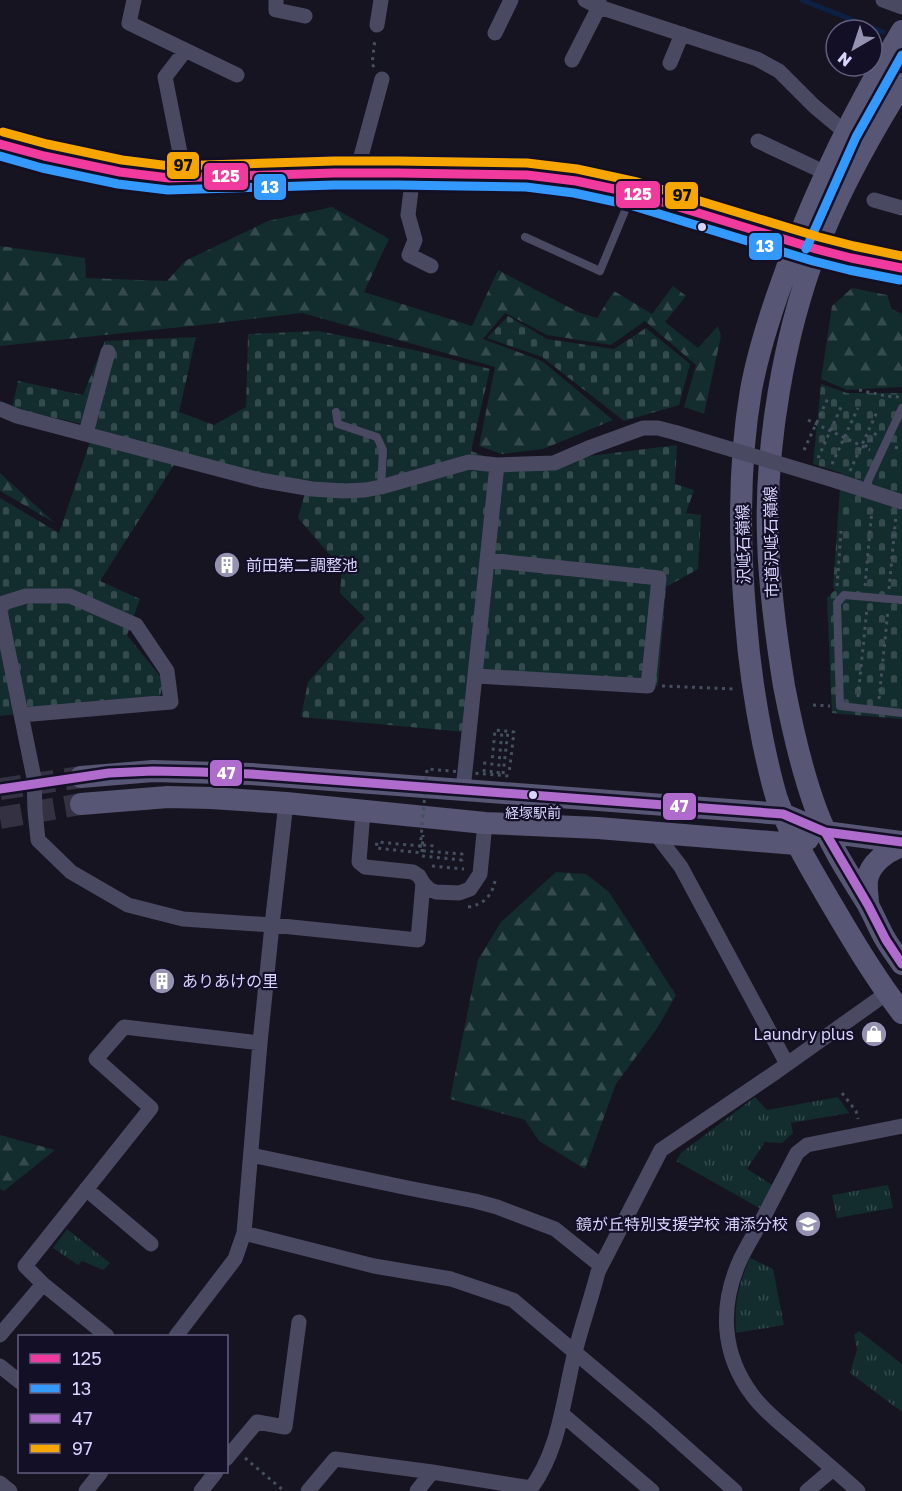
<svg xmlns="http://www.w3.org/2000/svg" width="902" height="1491" viewBox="0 0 902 1491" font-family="'Golos Text','Noto Sans JP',sans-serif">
<defs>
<pattern id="grass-tufts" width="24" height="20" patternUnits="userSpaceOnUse" patternTransform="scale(1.5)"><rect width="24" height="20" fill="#132c2d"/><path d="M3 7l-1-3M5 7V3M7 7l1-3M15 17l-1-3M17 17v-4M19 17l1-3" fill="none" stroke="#354a4c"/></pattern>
<pattern id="forest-firs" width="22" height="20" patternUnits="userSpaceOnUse" patternTransform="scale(1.5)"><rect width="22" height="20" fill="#132c2d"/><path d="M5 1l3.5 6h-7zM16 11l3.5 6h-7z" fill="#354a4c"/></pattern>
<pattern id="cemetery-stones" width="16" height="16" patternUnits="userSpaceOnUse" patternTransform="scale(1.5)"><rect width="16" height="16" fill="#132c2d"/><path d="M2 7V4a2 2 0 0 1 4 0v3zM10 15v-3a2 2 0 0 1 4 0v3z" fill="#354a4c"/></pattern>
</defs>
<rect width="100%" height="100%" fill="#161421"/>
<!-- grass -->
<path fill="url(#grass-tufts)" d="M755,1097L767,1110L838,1097L849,1113L791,1123L793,1133L782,1143L765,1142L747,1169L774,1186L761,1209L676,1161L681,1153Z
M888,1185L893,1208L837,1218L832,1195Z
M67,1229L110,1263L103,1270L82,1261L78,1265L53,1248Z
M750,1258L773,1269L784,1325L736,1333C734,1304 738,1285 750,1258Z
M859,1331L902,1364V1412L850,1373L857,1349L854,1335Z"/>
<!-- forest -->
<path fill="url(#forest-firs)" d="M332,207L389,239L364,292L472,326L498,270L578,312L597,318L614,291L652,314L673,286L686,296L665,322L698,348L718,326L721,336L704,414L684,407L696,365L645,321L611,345L547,335L505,313L483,339L542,361L613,420L543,449L502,454L479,446L495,367L302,313L201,325L0,346V246L85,258L86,278L167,281L185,261L268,221Z
M852,288L887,295L892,309L902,314V387L847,390L821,379L832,306Z
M0,473L55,523L0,491Z
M556,872L586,874L609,892L676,995L658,1027L616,1084L585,1169L539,1141L525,1120L450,1099L478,960L501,922Z
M0,1135L55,1150L4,1191L0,1189Z"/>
<!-- cemetery -->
<path fill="url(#cemetery-stones)" d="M508,316L547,339L614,349L646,328L690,364L679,405L624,421L542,357L487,338Z
M318,331L414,350L490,369L471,451L510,466L677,445L675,484L694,490L686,513L701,515L698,569L666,587L658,686L471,669L465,732L301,717L308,682L365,618L340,593L342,569L298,518L305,493L174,465L100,581L140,599L127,635L164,681L160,696L0,716V498L59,533L95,427L12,408L18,381L83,395L105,341L196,337L179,412L214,425L246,407L248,334Z
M821,384L847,393H902V719L832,713L827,598L835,590L833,587L841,473L813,464Z"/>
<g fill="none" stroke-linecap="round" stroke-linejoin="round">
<!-- stream -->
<path stroke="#0d2144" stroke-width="5" d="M802,0L883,32"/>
<!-- secondary-tunnel -->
<path stroke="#333142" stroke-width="22" stroke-dasharray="22 11" stroke-linecap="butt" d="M0,789L81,777
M0,818L81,804"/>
<!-- path -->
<path stroke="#44505f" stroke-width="3" stroke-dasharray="3 4.5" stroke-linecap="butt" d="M374,67L372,64L375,39
M859,390L886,396L899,397
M808,420L870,450
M865,447L877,432
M895,447L902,450
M804,450L828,398
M818,458L842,405
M832,464L858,408
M850,471L877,412
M837,586L841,531
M865,586L872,509
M889,589L896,515
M662,686L735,689
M858,697L867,608
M879,699L888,610
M813,705L830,706
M484,772L485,760
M491,773L495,730L514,732L509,774
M498,774L502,731
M503,774L508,731
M423,845L435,846
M421,846L377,842L376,848L422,853
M422,852L423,835
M422,856L462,860V854L425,851
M432,866L464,869
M468,907C484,905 492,895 495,881
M842,1093L856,1111L858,1119
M245,1458L284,1491"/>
<!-- lane -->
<path stroke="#4a4962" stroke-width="8" d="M525,237L600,271L632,194
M336,412L338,424L377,437L383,450L381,487
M868,491V481L902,408
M902,600L844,595L837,603L840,706L902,713"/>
<!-- street -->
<path stroke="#4a4962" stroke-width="15" d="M134,0L129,23L237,75
M276,0V10L305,16
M585,0L599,7L757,59L779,71L814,106L845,132
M883,0L902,7
M377,25L381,0
M495,33L511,0
M572,60L599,7V0
M670,63L682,34
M758,141L826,173
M360,160L382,79
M413,174L408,215L415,240L409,255L431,266
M185,178L165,77L185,51
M874,200L902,208
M0,409L17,416L260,480L312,489L344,491L365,490L381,487L469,462L497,465L554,463L591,447L643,428H658L677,433
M86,433L108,352
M837,481L902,502
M0,604L26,596H70L136,625L167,671L171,702L21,715
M0,611L34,778L35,811L38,840L71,872L128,905L183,919L272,925L418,940L423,883
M476,676L648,686L659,578L487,560
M463,790L497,465
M363,811L359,862L365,867L413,872L419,876L423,883L430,890L436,892L459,893L470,889L480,874L485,823
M655,833L681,867L787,1064
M251,1155L408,1188L475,1201L497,1207L555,1229L601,1266L598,1272C591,1299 582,1325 575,1352C563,1399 560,1451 529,1491
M86,1189L151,1244
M244,1233L374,1266L451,1279L513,1300L654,1419L735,1491
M601,1266L661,1150L776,1072L887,993
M0,1335L43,1284
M107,1336L43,1284L25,1266L151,1108L96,1059L124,1027L260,1043
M176,1336L235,1259L244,1233L260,1043L272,925L286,803
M0,1366L20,1382
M562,1414L652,1491
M226,1459L257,1422L285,1427L299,1322
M0,1483L10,1491
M86,1491L101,1472
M201,1491L216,1472
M308,1491L335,1459L432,1472L531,1488
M417,1491L432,1472
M807,1491L833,1469
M858,1491C838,1473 817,1455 796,1437C781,1424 765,1412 753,1396C721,1354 719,1305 741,1258C747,1246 754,1234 761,1222C773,1199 785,1176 797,1153L807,1145L902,1126"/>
<!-- secondary -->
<path stroke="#575674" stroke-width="22" d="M902,31C854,110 814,192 783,279C770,315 758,352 751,390C738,466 739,545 746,622C749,662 755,702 763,742C767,761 771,780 777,799C789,832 807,862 825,893C849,934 873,975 902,1013
M902,84C869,137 838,192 816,251C784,335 765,446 768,537C769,587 776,636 784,686C792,727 801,769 816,809C828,842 848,873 867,903C873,914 878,926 884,937C889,946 896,955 902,964
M0,144L44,156L120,172L169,178L334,173H397L527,175L576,181L633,193L816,249L851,258L902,268
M81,777L153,771L251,774L783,814L825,832L902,842
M81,804L168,797L211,798L286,803L485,823L598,828L796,844L808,839
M868,905C868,897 866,888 867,880C870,863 887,851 902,846"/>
<!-- path-bridge -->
<path stroke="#44505f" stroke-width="3" stroke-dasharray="3 4.5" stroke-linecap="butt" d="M425,851L420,850L427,769L509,776"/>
<!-- street-bridge -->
<path stroke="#4a4962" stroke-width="15" d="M677,433L837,481"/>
<!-- bus-1 casing -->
<g stroke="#130f26" stroke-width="14">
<path id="bus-1" d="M0,144L44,156L120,172L169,178L334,173H397L527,175L576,181L633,193L816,249L851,258L902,268"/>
</g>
<!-- bus-2 casing -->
<g stroke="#130f26" stroke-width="14">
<path id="bus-2" d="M0,156L42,168L118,184L168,190L334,185H397L526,187L574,193L630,205L813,261L849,270L900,280
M806,249L856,137L902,55"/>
</g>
<!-- bus-3 casing -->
<g stroke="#130f26" stroke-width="14">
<path id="bus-3" d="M0,789L109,773L153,771L200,772L251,774L783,814L825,832L902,842
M825,832L868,905L886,940L902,964"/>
</g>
<!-- bus-4 casing -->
<g stroke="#130f26" stroke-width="14">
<path id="bus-4" d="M3,132L47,144L122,160L170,166L334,161H397L527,163L577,169L637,182L819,237L854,246L902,256"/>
</g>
<!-- bus-1 -->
<use href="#bus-1" stroke="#f13a9d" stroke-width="9"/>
<!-- bus-2 -->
<use href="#bus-2" stroke="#39f" stroke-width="9"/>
<!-- bus-3 -->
<use href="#bus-3" stroke="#b06ccc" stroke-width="9"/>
<!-- bus-4 -->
<use href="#bus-4" stroke="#f7a600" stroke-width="9"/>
</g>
<!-- icons -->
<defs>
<g id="building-disc" transform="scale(1.35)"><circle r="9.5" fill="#9591b1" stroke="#130f26"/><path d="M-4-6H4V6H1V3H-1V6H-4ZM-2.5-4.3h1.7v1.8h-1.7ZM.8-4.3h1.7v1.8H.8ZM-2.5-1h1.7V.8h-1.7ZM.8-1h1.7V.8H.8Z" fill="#fff"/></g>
<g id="shop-disc" transform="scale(1.35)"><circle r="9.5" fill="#9591b1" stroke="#130f26"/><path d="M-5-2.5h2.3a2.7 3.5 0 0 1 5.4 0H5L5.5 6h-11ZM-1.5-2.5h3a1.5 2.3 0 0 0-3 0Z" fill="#fff"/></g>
<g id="school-disc" transform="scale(1.35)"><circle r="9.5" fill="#9591b1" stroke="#130f26"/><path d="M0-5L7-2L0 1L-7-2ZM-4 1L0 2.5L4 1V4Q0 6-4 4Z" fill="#fff"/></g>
</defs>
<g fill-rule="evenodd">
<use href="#building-disc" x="227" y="565"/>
<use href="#building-disc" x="162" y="981"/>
<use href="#shop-disc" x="874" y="1034"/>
<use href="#school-disc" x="808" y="1224"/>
</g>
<!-- markers -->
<g fill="#d9d4ff" stroke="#130f26" stroke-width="2">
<circle cx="702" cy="227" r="5"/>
<circle cx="533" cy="795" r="5"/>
</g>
<g text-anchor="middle" stroke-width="4.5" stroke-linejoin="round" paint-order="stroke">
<!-- bus labels -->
<g font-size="14" fill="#d9d4ff" stroke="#130f26">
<text x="533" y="818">経塚駅前</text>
</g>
<!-- street labels -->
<g font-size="16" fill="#d9d4ff" stroke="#130f26">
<text transform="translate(771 542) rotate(-91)" y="6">市道沢岻石嶺線</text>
<text transform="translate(743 544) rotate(-91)" y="6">沢岻石嶺線</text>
</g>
<!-- poi labels -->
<g font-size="16" fill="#d9d4ff" stroke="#130f26" text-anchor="start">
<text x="246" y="571">前田第二調整池</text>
<text x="182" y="987">ありあけの里</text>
<text x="854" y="1040" text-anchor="end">Laundry plus</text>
<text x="788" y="1230" text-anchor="end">鏡が丘特別支援学校 浦添分校</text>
</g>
</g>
<g stroke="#130f26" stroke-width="2">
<rect x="166" y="151" width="34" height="29" rx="6" fill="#f7a600"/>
<rect x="203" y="162" width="46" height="29" rx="6" fill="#f13a9d"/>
<rect x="253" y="173" width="34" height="28" rx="6" fill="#39f"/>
<rect x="615" y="180" width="46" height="29" rx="6" fill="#f13a9d"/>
<rect x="664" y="181" width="35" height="29" rx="6" fill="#f7a600"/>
<rect x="748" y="232" width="35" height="29" rx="6" fill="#39f"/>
<rect x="209" y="759" width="34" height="28" rx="6" fill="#b06ccc"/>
<rect x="662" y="792" width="35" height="29" rx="6" fill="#b06ccc"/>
</g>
<g font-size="16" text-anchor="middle" font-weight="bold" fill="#fff">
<text x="226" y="182">125</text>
<text x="270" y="193">13</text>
<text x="638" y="200">125</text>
<text x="765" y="252">13</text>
<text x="226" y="779">47</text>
<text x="679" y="812">47</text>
</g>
<g font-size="16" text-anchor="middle" font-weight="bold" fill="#111">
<text x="183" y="171">97</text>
<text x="682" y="201">97</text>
</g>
<!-- legend -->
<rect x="18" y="1335" width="210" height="138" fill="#130f26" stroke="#625e7d" stroke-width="1.5"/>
<rect x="30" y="1354" width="30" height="9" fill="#f13a9d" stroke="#625e7d" stroke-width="1.5"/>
<text x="72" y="1365" font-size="18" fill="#d9d4ff">125</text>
<rect x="30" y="1384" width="30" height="9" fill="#3399ff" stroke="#625e7d" stroke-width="1.5"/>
<text x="72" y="1395" font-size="18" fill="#d9d4ff">13</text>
<rect x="30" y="1414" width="30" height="9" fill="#b06ccc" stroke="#625e7d" stroke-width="1.5"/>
<text x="72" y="1425" font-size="18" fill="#d9d4ff">47</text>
<rect x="30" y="1444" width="30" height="9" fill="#f7a600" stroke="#625e7d" stroke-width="1.5"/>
<text x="72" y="1455" font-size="18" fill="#d9d4ff">97</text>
<!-- north arrow -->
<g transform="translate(854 48) rotate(219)"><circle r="28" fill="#130f26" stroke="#625e7d" stroke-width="1.5"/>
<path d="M0-4.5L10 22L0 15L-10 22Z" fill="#9591b1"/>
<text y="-9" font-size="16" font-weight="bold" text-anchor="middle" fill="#d9d4ff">N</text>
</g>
</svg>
